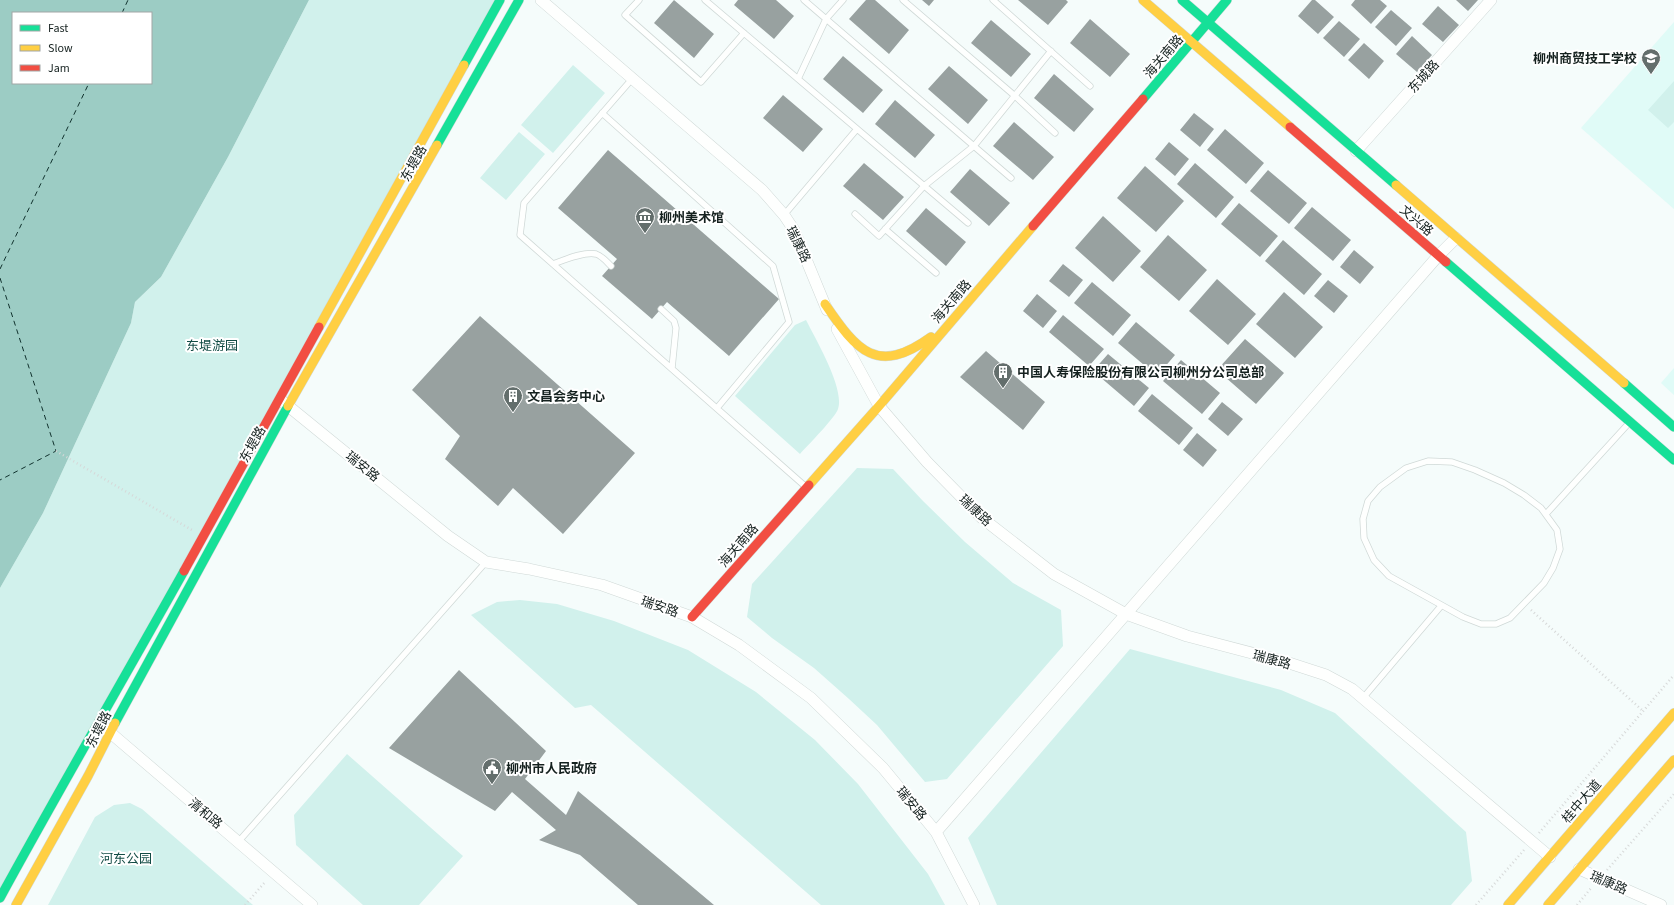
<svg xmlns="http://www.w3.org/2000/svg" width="1674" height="905" viewBox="0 0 1674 905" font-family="'Source Sans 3','Noto Sans SC',sans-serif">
<rect width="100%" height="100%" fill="#f5fcfb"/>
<!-- built -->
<path fill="#e0fbf7" d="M1674,22V209L1581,128Z
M1674,368V395L1661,383Z"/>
<!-- green -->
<path fill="#d1f1ec" d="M309,0H500L0,898V588L43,513L131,323L135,302L161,277L228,157Z
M573,65L605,93L553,153L521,125Z
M1674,81V122L1668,128L1648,110Z
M519,132L545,154L506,200L480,178Z
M806,320C816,340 845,389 838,409C835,418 808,445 800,454L735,396L795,325Z
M857,468L893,469L923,501L965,542L1013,583L1061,610L1063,646L947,779L925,782L877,725L849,699L814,668L772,638L747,617L752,584Z
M520,600L557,604L614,621L688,650L756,692L815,740L858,784L928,874L945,905H821L591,705L575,708L471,615L497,602Z
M1130,649L1281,690L1335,713L1466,832L1472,881L1451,905H997L968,838Z
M347,754L463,856L419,905H363L296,845L294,815Z
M130,803L142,809L253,905H48L95,817L114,805Z"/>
<!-- water -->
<path fill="#9cccc4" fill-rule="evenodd" d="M0,0H309L228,157L161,277L135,302L131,323L43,513L0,588ZM13,13H151V83H13Z"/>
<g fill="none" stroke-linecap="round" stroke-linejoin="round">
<!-- ferry -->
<path stroke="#11322e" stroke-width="1" stroke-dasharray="5 4" stroke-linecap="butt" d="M122,13L128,0
M0,269L89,83
M0,278L56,451L0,480"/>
</g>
<!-- building -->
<path fill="#98a1a0" d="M674,0L714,34L694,58L654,23Z
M738,0H776L794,16L774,39L734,5Z
M866,0H875L909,30L889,54L849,19Z
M922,0H934L929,6Z
M1018,0H1066L1068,2L1048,25Z
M1312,0H1315L1334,17L1318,34L1298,16Z
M1355,0H1380L1387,6L1371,24L1351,5Z
M1456,0H1478L1468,11Z
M1438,6L1459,25L1443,42L1422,24Z
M1391,10L1412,28L1396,46L1375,27Z
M1090,19L1130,54L1110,77L1070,43Z
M991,20L1031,54L1011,77L971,43Z
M1339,21L1360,39L1344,57L1323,38Z
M1412,36L1432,55L1417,72L1396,54Z
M1364,43L1384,61L1369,79L1348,60Z
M843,56L883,90L863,113L823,79Z
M949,66L988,100L968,124L928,89Z
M1054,74L1094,109L1074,132L1034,98Z
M783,95L823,129L803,152L763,118Z
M895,100L935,135L915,158L875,124Z
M1194,113L1214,129L1200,147L1180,130Z
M1014,122L1054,157L1033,180L993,146Z
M1225,129L1264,163L1246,184L1207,150Z
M1169,142L1189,159L1175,176L1155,159Z
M608,150L779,299L729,356L667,302L652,319L602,276L617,259L558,208Z
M864,163L904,197L883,220L843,186Z
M1195,163L1234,197L1216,218L1177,184Z
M1145,166L1184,201L1156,232L1117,198Z
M970,169L1010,203L989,226L950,192Z
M1268,170L1307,203L1289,224L1250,191Z
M1239,203L1278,236L1260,257L1221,224Z
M1312,207L1351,240L1333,261L1294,228Z
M926,208L966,242L946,266L906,231Z
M1103,216L1141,251L1113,282L1075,248Z
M1168,235L1207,270L1179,301L1140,267Z
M1283,240L1322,274L1304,295L1265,261Z
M1354,250L1374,267L1360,284L1340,267Z
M1063,264L1083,280L1069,297L1049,281Z
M1217,279L1256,314L1228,345L1189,311Z
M1328,280L1348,296L1334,313L1314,296Z
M1092,282L1131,315L1113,336L1074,303Z
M1284,292L1323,327L1295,358L1256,324Z
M1037,294L1057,311L1043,328L1023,311Z
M1063,315L1104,349L1089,366L1049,332Z
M480,316L635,453L563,534L513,488L498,506L445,459L460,436L412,390Z
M1136,322L1175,355L1157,376L1118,343Z
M1245,339L1284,373L1256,404L1217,370Z
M986,351L1045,402L1023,430L960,377Z
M1108,354L1149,388L1134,406L1093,371Z
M1181,360L1220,393L1202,414L1163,381Z
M1152,394L1193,428L1179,445L1138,411Z
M1222,402L1243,419L1228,436L1208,419Z
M1197,433L1217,450L1203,467L1183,450Z
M459,670L546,751L525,779L566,815L578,791L714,905H638L580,855L539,840L556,830L512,792L495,811L389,748Z"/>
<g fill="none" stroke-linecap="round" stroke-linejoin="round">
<!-- lane casing -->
<g stroke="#d0d9d7" stroke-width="7">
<path id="lane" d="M639,0L625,15L701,82L744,33
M705,0L968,223
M804,0L1011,178
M903,0L1015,96L1055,133
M993,0L1090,86
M632,79L524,203L520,235L806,487
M798,79L826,19L843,0
M602,113L773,266L789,322L717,408
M855,214L879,236L924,186L974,146L1051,51
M784,215L857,129
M885,229L936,273
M553,264C564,260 585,251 596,254C602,256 606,261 611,266
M661,309L674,321L676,328L672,368
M1428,461L1452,462L1475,470L1504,483L1524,495L1541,508L1557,530L1560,549L1553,568L1544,583L1510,618L1496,624H1481L1463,617L1389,576L1374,560L1364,538L1363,519L1368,501L1380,487L1406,468Z
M1546,514L1629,423
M1363,698L1441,606
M239,841L486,562"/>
</g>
<!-- street casing -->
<g stroke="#d0d9d7" stroke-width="12">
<path id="street" d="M541,0L762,190L784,215L794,230L827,310
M1356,151L1491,0
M837,329L879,406L927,462L982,518L1054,574L1126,614L1187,636L1286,662L1326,675L1352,689L1550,857
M282,401L448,536L486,562L529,569L602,585L692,617L739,645L811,698L883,768L936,832L974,905
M106,729L312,905
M936,832L1438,256L1456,238
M1579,869L1661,905"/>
</g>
<!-- fast casing -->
<g stroke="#d0d9d7" stroke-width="10">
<path id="fast" d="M1182,0L1396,185
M464,65L500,0
M1143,99L1227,0
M437,145L519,0
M1446,262L1674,460
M1624,383L1674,427
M115,723L288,406
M0,898C60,788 123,680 184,571"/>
</g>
<!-- slow casing -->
<g stroke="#d0d9d7" stroke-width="10">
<path id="slow" d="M1143,0L1290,127
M1396,185L1624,383
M825,304C857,351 877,376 931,337
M319,327L464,65
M288,406L437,145
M809,485L879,406L1033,226
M16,905L88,776L115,723
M1508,905L1674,713
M1548,905L1674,760"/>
</g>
<!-- jam casing -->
<g stroke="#d0d9d7" stroke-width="10">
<path id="jam" d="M1290,127L1446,262
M1033,226L1143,99
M184,571L319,327
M692,617L809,485"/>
</g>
<!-- path -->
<path stroke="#d6d8d8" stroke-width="2.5" stroke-dasharray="1 3" stroke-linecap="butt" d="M56,451L192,530
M1531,610L1643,711
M1539,833L1674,675
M1607,870L1674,794
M245,905L266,881
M1476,905L1524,850
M1577,905L1592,887"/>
<!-- lane -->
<use href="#lane" stroke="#fefffe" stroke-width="5.5"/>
<!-- street -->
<use href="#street" stroke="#fefffe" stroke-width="11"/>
<!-- fast -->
<use href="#fast" stroke="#16e098" stroke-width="9"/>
<!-- slow -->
<use href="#slow" stroke="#ffcf43" stroke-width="9"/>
<!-- jam -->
<use href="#jam" stroke="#f24e42" stroke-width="9"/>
</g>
<!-- icons -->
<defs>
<g id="school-pin" transform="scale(1)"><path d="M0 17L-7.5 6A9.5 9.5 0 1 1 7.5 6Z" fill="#636e6c" stroke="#fff"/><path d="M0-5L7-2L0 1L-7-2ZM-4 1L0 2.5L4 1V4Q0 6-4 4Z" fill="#fff"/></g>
<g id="museum-pin" transform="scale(1)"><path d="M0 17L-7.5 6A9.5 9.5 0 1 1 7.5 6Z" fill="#636e6c" stroke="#fff"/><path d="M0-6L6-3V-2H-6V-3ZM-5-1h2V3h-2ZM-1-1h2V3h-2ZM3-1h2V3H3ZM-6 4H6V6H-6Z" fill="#fff"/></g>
<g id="building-pin" transform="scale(1)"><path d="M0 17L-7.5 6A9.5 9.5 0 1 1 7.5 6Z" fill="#636e6c" stroke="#fff"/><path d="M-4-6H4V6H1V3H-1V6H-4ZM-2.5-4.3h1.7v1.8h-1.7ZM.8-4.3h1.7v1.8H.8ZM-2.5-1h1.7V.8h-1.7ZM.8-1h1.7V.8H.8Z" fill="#fff"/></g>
<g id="civic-pin" transform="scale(1)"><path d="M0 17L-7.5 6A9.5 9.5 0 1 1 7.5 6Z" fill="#636e6c" stroke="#fff"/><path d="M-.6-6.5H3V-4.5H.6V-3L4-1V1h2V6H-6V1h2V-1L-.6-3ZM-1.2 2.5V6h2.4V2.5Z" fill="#fff"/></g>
</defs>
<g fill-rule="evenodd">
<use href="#school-pin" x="1651" y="58"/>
<use href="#museum-pin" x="645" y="217"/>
<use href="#building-pin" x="1003" y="372"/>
<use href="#building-pin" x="513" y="396"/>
<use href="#civic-pin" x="492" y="768"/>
</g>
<g text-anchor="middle" stroke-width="4" stroke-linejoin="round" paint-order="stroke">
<!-- street labels -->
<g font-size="13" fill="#15211f" stroke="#fff">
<text transform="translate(1163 56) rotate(-49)" y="5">海关南路</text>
<text transform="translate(1423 76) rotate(-48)" y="5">东城路</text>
<text transform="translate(413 163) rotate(-61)" y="5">东堤路</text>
<text transform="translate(1417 220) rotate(41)" y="5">文兴路</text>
<text transform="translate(799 244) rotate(64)" y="5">瑞康路</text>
<text transform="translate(951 301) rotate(-49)" y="5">海关南路</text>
<text transform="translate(252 444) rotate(-61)" y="5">东堤路</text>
<text transform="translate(363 466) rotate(39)" y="5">瑞安路</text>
<text transform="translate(976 510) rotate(43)" y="5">瑞康路</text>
<text transform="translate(738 545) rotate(-49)" y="5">海关南路</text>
<text transform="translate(660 606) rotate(19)" y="5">瑞安路</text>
<text transform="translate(1272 659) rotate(15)" y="5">瑞康路</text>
<text transform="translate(98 729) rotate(-63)" y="5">东堤路</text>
<text transform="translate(1581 801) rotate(-49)" y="5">桂中大道</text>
<text transform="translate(912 803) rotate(50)" y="5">瑞安路</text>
<text transform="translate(206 813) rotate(40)" y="5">清和路</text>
<text transform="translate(1609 882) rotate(23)" y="5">瑞康路</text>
</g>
<!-- poi labels -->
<g font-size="13" font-weight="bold" fill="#15211f" stroke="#fff" text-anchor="start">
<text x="1637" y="63" text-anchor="end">柳州商贸技工学校</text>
<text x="659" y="222">柳州美术馆</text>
<text x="1017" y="377">中国人寿保险股份有限公司柳州分公司总部</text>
<text x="527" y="401">文昌会务中心</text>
<text x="506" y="773">柳州市人民政府</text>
</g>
<!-- park labels -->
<g font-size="13" fill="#134c45" stroke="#fff">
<text x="212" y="350">东堤游园</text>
<text x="126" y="863">河东公园</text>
</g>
</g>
<!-- legend -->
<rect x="12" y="12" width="140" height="72" fill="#ffffff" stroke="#a1a6a5"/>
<rect x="20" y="25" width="20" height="6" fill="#16e098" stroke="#a1a6a5"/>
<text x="48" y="32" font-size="12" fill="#15211f">Fast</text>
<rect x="20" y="45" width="20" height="6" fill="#ffcf43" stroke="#a1a6a5"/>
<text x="48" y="52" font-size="12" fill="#15211f">Slow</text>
<rect x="20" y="65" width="20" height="6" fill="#f24e42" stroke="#a1a6a5"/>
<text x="48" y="72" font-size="12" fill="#15211f">Jam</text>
</svg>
